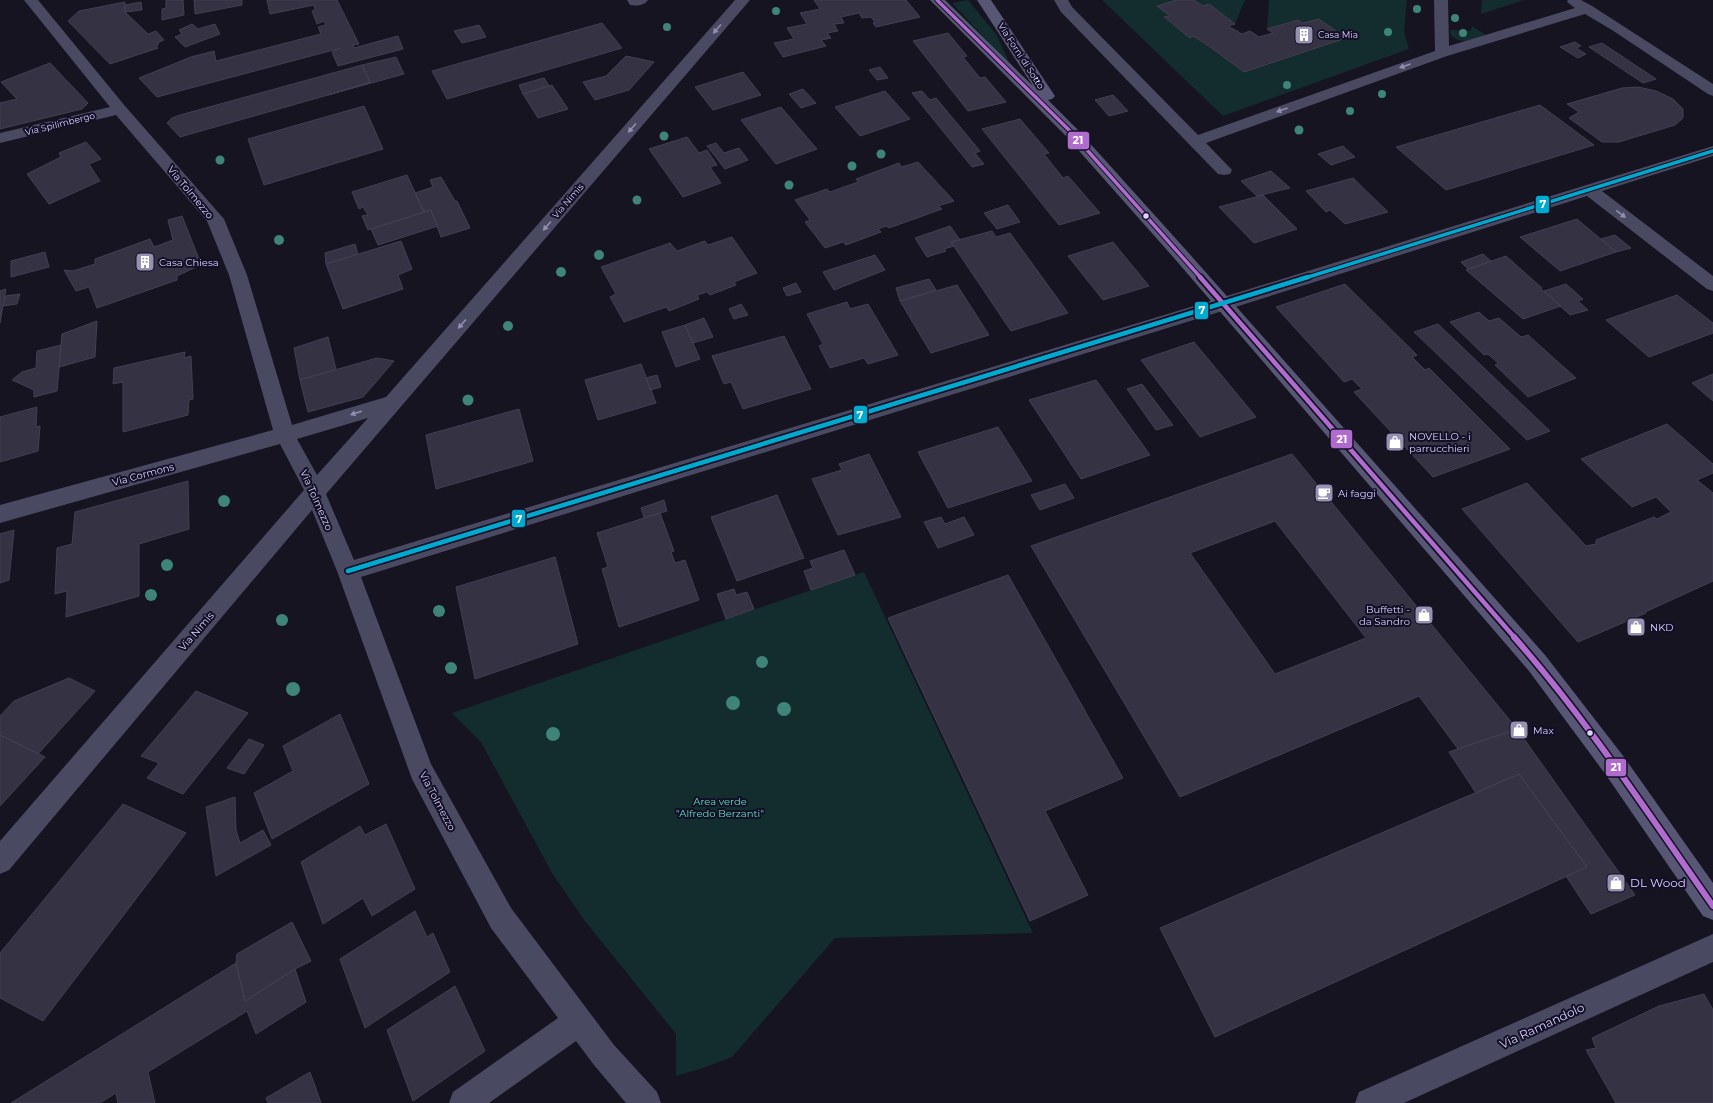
<svg xmlns="http://www.w3.org/2000/svg" width="1713" height="1103" viewBox="0 0 1713 1103" font-family="Montserrat,sans-serif">
<rect width="100%" height="100%" fill="#161421"/>
<!-- green -->
<path fill="#132c2d" d="M968,0L996,34L1011,66L952,3Z
M1102,0H1177L1158,6L1170,16L1164,18L1190,37L1193,36L1244,72L1346,38L1298,20L1267,29L1269,0H1407L1404,32L1409,49L1223,116Z
M1195,0H1245L1235,24L1209,4L1203,6Z
M1482,0H1524L1481,14Z
M1472,26L1486,35C1474,39 1461,46 1451,35L1450,30L1471,31Z
M864,572L1033,933L835,938L732,1057L706,1067L676,1076V1034L585,921L552,873L481,742L452,713Z"/>
<!-- building -->
<path fill="#343243" stroke="#433f54" fill-rule="evenodd" d="M166,0H183L184,15L162,20V9L166,8Z
M194,0H242V5L195,14Z
M267,0H337L359,44L353,45L354,48L398,36L403,49L338,66L332,52L341,48L157,97L139,78L191,57L214,51L216,61L321,34L318,27L326,25L324,21L317,24L312,11L315,10L314,5L270,14Z
M814,0H906L920,17L876,27L873,23L875,22L871,17L862,18L859,13L841,17L844,23L834,24L838,31L827,33L831,38L821,40L826,46L783,57L774,43L794,39L787,28L807,24L800,13L820,9Z
M1177,0H1194L1203,6L1209,4L1235,24L1228,26L1242,34L1250,31L1259,37L1273,33L1267,29L1298,20L1303,23L1319,19L1346,38L1244,72L1207,45L1193,36L1190,38L1164,17L1170,16L1157,6Z
M125,2V12L148,34L156,31L164,40L157,43L159,44L156,46L158,48L110,64L68,21L79,11Z
M141,2L142,10L125,12V5Z
M602,23L622,48L447,99L432,71Z
M192,24L198,29L215,24L220,34L185,47L175,37L182,34L179,30Z
M479,25L486,37L462,43L454,31Z
M948,33L967,56L963,57L980,78L985,77L1006,102L968,111L913,41Z
M1575,42L1581,46L1576,48L1586,54L1578,58L1560,47Z
M1602,43L1656,79L1643,83L1589,47Z
M626,56L654,62L629,90L595,100L583,82L606,76Z
M396,57L404,74L328,95L370,82L362,65Z
M50,63L88,103L82,109L0,129V103L17,99L1,82Z
M362,65L370,82L328,95L180,137L167,123L172,118L180,115Z
M880,67L888,78L877,80L869,70Z
M743,72L761,95L713,110L695,87Z
M544,78L549,86L523,94L519,85Z
M552,85L568,109L538,118L523,94Z
M1638,87L1656,91L1673,99L1683,109V118L1675,125L1619,142H1602L1569,118L1579,112L1567,104L1622,88Z
M803,89L816,103L801,108L789,94Z
M885,91L910,119L860,136L835,107Z
M922,91L930,100L936,98L980,151L975,153L984,164L972,167L912,93Z
M1113,95L1128,111L1109,116L1095,100Z
M1540,105L1594,145L1446,190L1396,147Z
M364,106L383,149L264,185L248,139Z
M781,107L817,149L776,164L741,120Z
M1020,119L1049,153L1044,154L1063,178L1068,176L1100,213L1059,225L982,129Z
M687,137L699,153L707,150L717,165L710,167L721,183L683,197L649,149Z
M86,142L101,159L89,164L100,181L49,204L27,174L61,157L59,153Z
M716,143L724,153L739,148L748,160L725,169L707,146Z
M1343,146L1355,157L1331,165L1318,154Z
M918,162L954,201L938,206L942,209L889,228L886,226L878,229L881,232L846,245L843,242L825,248L805,222L810,220L795,200L827,189L830,192L858,182L856,179L899,163L902,167Z
M1271,171L1290,188L1257,196L1241,181Z
M407,175L424,212L368,230L362,216L368,215L363,207L359,209L352,192Z
M441,177L455,201H457L470,228L441,237L431,210L424,212L415,193L433,187L430,180Z
M1353,178L1388,212L1345,224L1330,210L1326,212L1306,191Z
M1263,195L1297,229L1254,243L1219,207Z
M1008,205L1020,222L997,229L984,213Z
M431,210L438,226L378,245L371,229Z
M182,216L199,259L194,261L196,267L177,276V280L97,308L89,287L76,291L64,270L73,271L95,264V259L150,239L154,247L173,240L168,220Z
M1577,219L1616,252L1560,271L1520,237Z
M950,226L960,240L951,242L954,246L944,249L946,251L927,257L915,238Z
M992,231L996,237L1010,233L1068,313L1011,331L951,242Z
M1615,235L1631,248L1616,252L1601,239Z
M732,237L757,273L734,282L736,285L710,295L707,292L697,295L699,299L669,311L666,307L624,322L610,297L616,294L601,267L670,243L677,251L705,241L708,245Z
M401,241L412,269L398,275L403,289L343,309L326,264Z
M1113,242L1149,286L1103,300L1068,256Z
M355,244L358,254L326,264L325,253Z
M45,252L49,267L11,277V261Z
M1483,254L1491,261L1468,269L1461,262Z
M875,255L885,270L834,290L823,272Z
M1506,256L1542,288L1541,289L1561,306L1523,319L1466,270Z
M929,279L936,290L900,301L896,288Z
M796,283L801,292L787,296L783,288Z
M1345,284L1417,355L1412,357L1425,370L1429,368L1510,449L1433,477L1354,392L1362,389L1352,379L1344,382L1276,307Z
M1566,284L1583,299L1578,301L1588,310L1570,315L1544,291Z
M957,285L989,335L931,353L900,301Z
M6,289L0,323V291Z
M20,294L17,304L3,306L5,296Z
M1677,295L1713,323V333L1649,357L1606,320Z
M847,302L850,309L868,304L898,355L868,364L864,358L830,368L819,346L823,344L807,314Z
M741,304L748,315L734,319L729,309Z
M1479,312L1489,321L1499,318L1521,337L1528,335L1576,378L1528,397L1495,365L1498,363L1488,354L1484,355L1450,322Z
M704,318L713,337L693,343L685,325Z
M97,321L95,357L59,367L62,334Z
M1438,324L1550,431L1527,440L1414,332Z
M685,325L700,359L676,367L662,332Z
M784,336L811,389L743,409L731,382L724,384L712,356Z
M328,337L336,369L300,380L294,348Z
M1194,342L1256,417L1200,437L1141,360Z
M61,345L57,391L34,397V390L12,380L22,372L36,368L37,351Z
M185,352L184,358L191,356L193,399L189,400L188,415L123,432V382L113,384L114,368Z
M377,358L394,361L363,397L308,412L300,380Z
M641,364L656,403L598,420L585,380Z
M1713,374V401L1692,383Z
M657,375L661,387L650,390L646,378Z
M1096,380L1150,455L1081,479L1029,400Z
M1142,384L1173,425L1156,430L1127,389Z
M37,407L36,427L40,426L38,451L0,462V417Z
M519,409L533,461L436,489L426,435Z
M1667,424L1713,464V473L1697,480L1713,493V581L1645,612L1646,613L1578,642L1462,509L1527,483L1586,546L1596,544V540L1654,517L1657,519L1671,512L1656,497L1632,507L1581,459Z
M998,427L1032,481L948,508L918,452Z
M869,454L901,517L838,535L812,479L842,470L839,464Z
M1292,454L1517,729L1458,749L1419,696L1180,797L1031,546ZM1275,521L1366,638L1275,674L1190,553Z
M188,481L189,529L139,544V596L66,617L67,591L55,594L57,548L72,544L75,512Z
M1065,484L1074,498L1040,510L1031,495Z
M777,495L804,558L737,581L711,517Z
M664,500L667,511L644,518L641,508Z
M660,513L674,551L671,552L675,563L685,560L699,600L619,627L602,569L608,567L597,533Z
M941,517L945,524L964,517L974,535L938,548L924,522Z
M14,530L9,580L0,583V534Z
M844,550L855,575L811,590L804,571L813,568L810,561Z
M555,557L578,644L475,679L456,587Z
M1008,575L1123,778L1045,811L1088,895L1030,921L888,618Z
M734,589L736,595L747,592L754,609L726,619L717,594Z
M69,678L95,691L38,754L0,735V716L14,701Z
M196,691L248,713L183,794L147,778L159,763L141,756Z
M340,714L369,784L272,839L254,793L293,771L283,746Z
M1517,729L1635,895L1591,914L1566,876L1587,867L1519,774L1476,793L1449,752Z
M0,735L45,757L0,806Z
M249,739L264,745L244,774L227,768Z
M1519,774L1587,867L1215,1037L1160,928Z
M235,797L236,830L240,843L263,830L271,845L216,876L206,807Z
M123,804L186,833L43,1021L0,998V953Z
M386,824L415,889L372,916L363,898L323,924L301,862L360,826L365,835Z
M415,911L427,937L433,933L450,972L365,1028L340,959Z
M292,922L311,961L295,969L245,1001L236,963L237,954Z
M236,963L245,1001L295,969L306,1002L256,1034L247,1011L148,1072L155,1103H118L116,1093L100,1103H11Z
M455,986L485,1051L413,1101L387,1030Z
M1704,994L1713,1010V1103H1616L1586,1050L1596,1048L1592,1038L1659,1006Z
M310,1072L321,1103H268L266,1098Z"/>
<g fill="none" stroke-linecap="round" stroke-linejoin="round">
<!-- lane -->
<path fill="#4a4962" fill-rule="evenodd" d="M627,0H648C644,6 636,6 630,5Z
M1054,0H1068L1072,7L1198,135L1435,51L1434,0H1448L1449,46L1575,8L1567,2L1568,0H1581L1592,6L1713,84V96L1708,94L1612,30L1585,14L1447,56L1206,143L1232,170L1230,174L1224,175L1218,174L1061,12Z"/>
<!-- street -->
<path fill="#4a4962" fill-rule="evenodd" d="M24,0H38L125,106L224,219L247,275L292,425L386,397L735,0H750L326,494L354,560L1217,299L1713,146V156L1602,191L1713,276V291L1707,289L1587,196L1229,309L361,577L431,764L511,908L614,1045L657,1092L661,1103H626L594,1065L576,1041L489,1103H449L453,1092L558,1018L491,928L412,779L337,571L312,510L9,870L0,874V841L304,490L280,444L0,523V505L273,430L229,275L207,221L116,115L0,143V133L110,107ZM368,418L317,475L297,439Z
M1713,934V962L1404,1103H1355L1359,1092Z"/>
<!-- secondary -->
<path fill="#575674" fill-rule="evenodd" d="M930,0H945L1033,86L977,0H991L1055,96L1052,99L1048,100L1077,129L1186,250L1545,655L1624,757L1713,883V920L1703,916L1606,775L1529,671L1174,258L1065,135Z"/>
<!-- bus-1-far2 casing -->
<g stroke="#130f26" stroke-width="5.5">
<path id="bus-1-far2" d="M937,0L1071,132L1201,278"/>
</g>
<!-- bus-1-far1 casing -->
<g stroke="#130f26" stroke-width="8">
<path id="bus-1-far1" d="M1200,277L1515,638"/>
</g>
<!-- bus-1 casing -->
<g stroke="#130f26" stroke-width="9">
<path id="bus-1" d="M1514,637C1588,721 1649,815 1713,906"/>
</g>
<!-- bus-2-far1 casing -->
<g stroke="#130f26" stroke-width="5.5">
<path id="bus-2-far1" d="M1305,278L1713,151"/>
</g>
<!-- bus-2 casing -->
<g stroke="#130f26" stroke-width="8">
<path id="bus-2" d="M348,571L1308,277"/>
</g>
<!-- bus-1-far2 -->
<use href="#bus-1-far2" stroke="#b06ccc" stroke-width="3.5"/>
<!-- bus-1-far1 -->
<use href="#bus-1-far1" stroke="#b06ccc" stroke-width="4.5"/>
<!-- bus-1 -->
<use href="#bus-1" stroke="#b06ccc" stroke-width="6"/>
<!-- bus-2-far1 -->
<use href="#bus-2-far1" stroke="#00a9ce" stroke-width="3.5"/>
<!-- bus-2 -->
<use href="#bus-2" stroke="#00a9ce" stroke-width="4.5"/>
</g>
<!-- trees -->
<g fill="#3e8478">
<circle cx="1417" cy="9" r="4"/>
<circle cx="776" cy="11" r="4"/>
<circle cx="1455" cy="18" r="4"/>
<circle cx="667" cy="27" r="4"/>
<circle cx="1388" cy="32" r="4"/>
<circle cx="1463" cy="33" r="4"/>
<circle cx="1287" cy="85" r="4"/>
<circle cx="1382" cy="94" r="4"/>
<circle cx="1350" cy="111" r="4"/>
<circle cx="1299" cy="130" r="4.5"/>
<circle cx="664" cy="136" r="4.5"/>
<circle cx="881" cy="154" r="4.5"/>
<circle cx="220" cy="160" r="4.5"/>
<circle cx="852" cy="166" r="4.5"/>
<circle cx="789" cy="185" r="4.5"/>
<circle cx="637" cy="200" r="4.5"/>
<circle cx="279" cy="240" r="5"/>
<circle cx="599" cy="255" r="5"/>
<circle cx="561" cy="272" r="5"/>
<circle cx="508" cy="326" r="5"/>
<circle cx="468" cy="400" r="5.5"/>
<circle cx="224" cy="501" r="6"/>
<circle cx="167" cy="565" r="6"/>
<circle cx="151" cy="595" r="6"/>
<circle cx="439" cy="611" r="6"/>
<circle cx="282" cy="620" r="6"/>
<circle cx="762" cy="662" r="6"/>
<circle cx="451" cy="668" r="6"/>
<circle cx="293" cy="689" r="7"/>
<circle cx="733" cy="703" r="7"/>
<circle cx="784" cy="709" r="7"/>
<circle cx="553" cy="734" r="7"/>
</g>
<!-- one-way arrows -->
<defs><path id="oneway-solid" d="M-6-.8H1V-3.2L6.5 0L1 3.2V.8H-6Z"/></defs>
<g fill="#928eb0">
<use href="#oneway-solid" transform="translate(717 29) rotate(131)"/>
<use href="#oneway-solid" transform="translate(1405 66) rotate(161)"/>
<use href="#oneway-solid" transform="translate(1282 110) rotate(160)"/>
<use href="#oneway-solid" transform="translate(632 128) rotate(131)"/>
<use href="#oneway-solid" transform="translate(1621 214) rotate(38)"/>
<use href="#oneway-solid" transform="translate(547 226) rotate(131)"/>
<use href="#oneway-solid" transform="translate(462 324) rotate(131)"/>
<use href="#oneway-solid" transform="translate(356 413) rotate(163)"/>
</g>
<!-- icons -->
<defs>
<g id="building-square" transform="scale(1)"><rect x="-9" y="-9" width="18" height="18" rx="4" fill="#9591b1" stroke="#130f26"/><path d="M-4-6H4V6H1V3H-1V6H-4ZM-2.5-4.3h1.7v1.8h-1.7ZM.8-4.3h1.7v1.8H.8ZM-2.5-1h1.7V.8h-1.7ZM.8-1h1.7V.8H.8Z" fill="#fff"/></g>
<g id="shop-square" transform="scale(1)"><rect x="-9" y="-9" width="18" height="18" rx="4" fill="#9591b1" stroke="#130f26"/><path d="M-5-2.5h2.3a2.7 3.5 0 0 1 5.4 0H5L5.5 6h-11ZM-1.5-2.5h3a1.5 2.3 0 0 0-3 0Z" fill="#fff"/></g>
<g id="cafe-square" transform="scale(1)"><rect x="-9" y="-9" width="18" height="18" rx="4" fill="#9591b1" stroke="#130f26"/><path d="M-5.5-4.5H6V0H3Q3 3.5 0 3.5H-2.5Q-5.5 3.5-5.5 0ZM3-3.2v2h1.7v-2ZM-6 4.5H4V6H-6Z" fill="#fff"/></g>
</defs>
<g fill-rule="evenodd">
<use href="#building-square" x="1304" y="35"/>
<use href="#building-square" x="145" y="262"/>
<use href="#shop-square" x="1395" y="442"/>
<use href="#cafe-square" x="1324" y="493"/>
<use href="#shop-square" x="1424" y="615"/>
<use href="#shop-square" x="1636" y="627"/>
<use href="#shop-square" x="1519" y="730"/>
<use href="#shop-square" x="1616" y="883"/>
</g>
<!-- markers -->
<g fill="#d9d4ff" stroke="#130f26" stroke-width="1.5">
<circle cx="1146" cy="216" r="3.5"/>
<circle cx="1590" cy="733" r="3.5"/>
</g>
<g text-anchor="middle" stroke-width="4" stroke-linejoin="round" paint-order="stroke">
<!-- far-poi labels -->
<g font-size="9" fill="#d9d4ff" stroke="#130f26" text-anchor="start">
<text x="1318" y="38">Casa Mia</text>
</g>
<!-- far-street labels -->
<g font-size="9" fill="#d9d4ff" stroke="#130f26">
<text transform="translate(1021 56) rotate(57)" y="3">Via Forni di Sotto</text>
<text transform="translate(60 124) rotate(-14)" y="3">Via Spilimbergo</text>
<text transform="translate(568 201) rotate(-49)" y="3">Via Nimis</text>
</g>
<!-- street labels -->
<g font-size="10" fill="#d9d4ff" stroke="#130f26">
<text transform="translate(191 192) rotate(50)" y="4">Via Tolmezzo</text>
<text transform="translate(143 474) rotate(-15)" y="4">Via Cormons</text>
<text transform="translate(317 500) rotate(66)" y="4">Via Tolmezzo</text>
<text transform="translate(196 631) rotate(-49)" y="4">Via Nimis</text>
<text transform="translate(438 801) rotate(62)" y="4">Via Tolmezzo</text>
</g>
<!-- poi labels -->
<g font-size="10" fill="#d9d4ff" stroke="#130f26" text-anchor="start">
<text x="159" y="266">Casa Chiesa</text>
<text x="1409" y="440">NOVELLO - i<tspan x="1409" dy="12">parrucchieri</tspan></text>
<text x="1338" y="497">Ai faggi</text>
<text x="1410" y="613" text-anchor="end">Buffetti -<tspan x="1410" dy="12">da Sandro</tspan></text>
<text x="1650" y="631">NKD</text>
<text x="1533" y="734">Max</text>
</g>
<!-- park labels -->
<g font-size="10" fill="#5fe0c0" stroke="#130f26">
<text x="720" y="805">Area verde<tspan x="720" dy="12">"Alfredo Berzanti"</tspan></text>
</g>
<!-- near-poi labels -->
<g font-size="12" fill="#d9d4ff" stroke="#130f26" text-anchor="start">
<text x="1630" y="887">DL Wood</text>
</g>
<!-- near-street labels -->
<g font-size="12" fill="#d9d4ff" stroke="#130f26">
<text transform="translate(1542 1026) rotate(-25)" y="4">Via Ramandolo</text>
</g>
</g>
<g stroke="#130f26" stroke-width="1.5">
<rect x="1067" y="131" width="23" height="19" rx="4" fill="#b06ccc"/>
<rect x="1535" y="195" width="15" height="19" rx="4" fill="#00a9ce"/>
<rect x="1194" y="301" width="15" height="19" rx="4" fill="#00a9ce"/>
<rect x="853" y="405" width="15" height="19" rx="4" fill="#00a9ce"/>
<rect x="1330" y="429" width="23" height="20" rx="4" fill="#b06ccc"/>
<rect x="511" y="509" width="15" height="19" rx="4" fill="#00a9ce"/>
<rect x="1605" y="758" width="22" height="19" rx="4" fill="#b06ccc"/>
</g>
<g font-size="11" text-anchor="middle" font-weight="bold" fill="#fff">
<text x="1078" y="144">21</text>
<text x="1543" y="208">7</text>
<text x="1202" y="314">7</text>
<text x="860" y="419">7</text>
<text x="1342" y="443">21</text>
<text x="519" y="523">7</text>
<text x="1616" y="771">21</text>
</g>
</svg>
